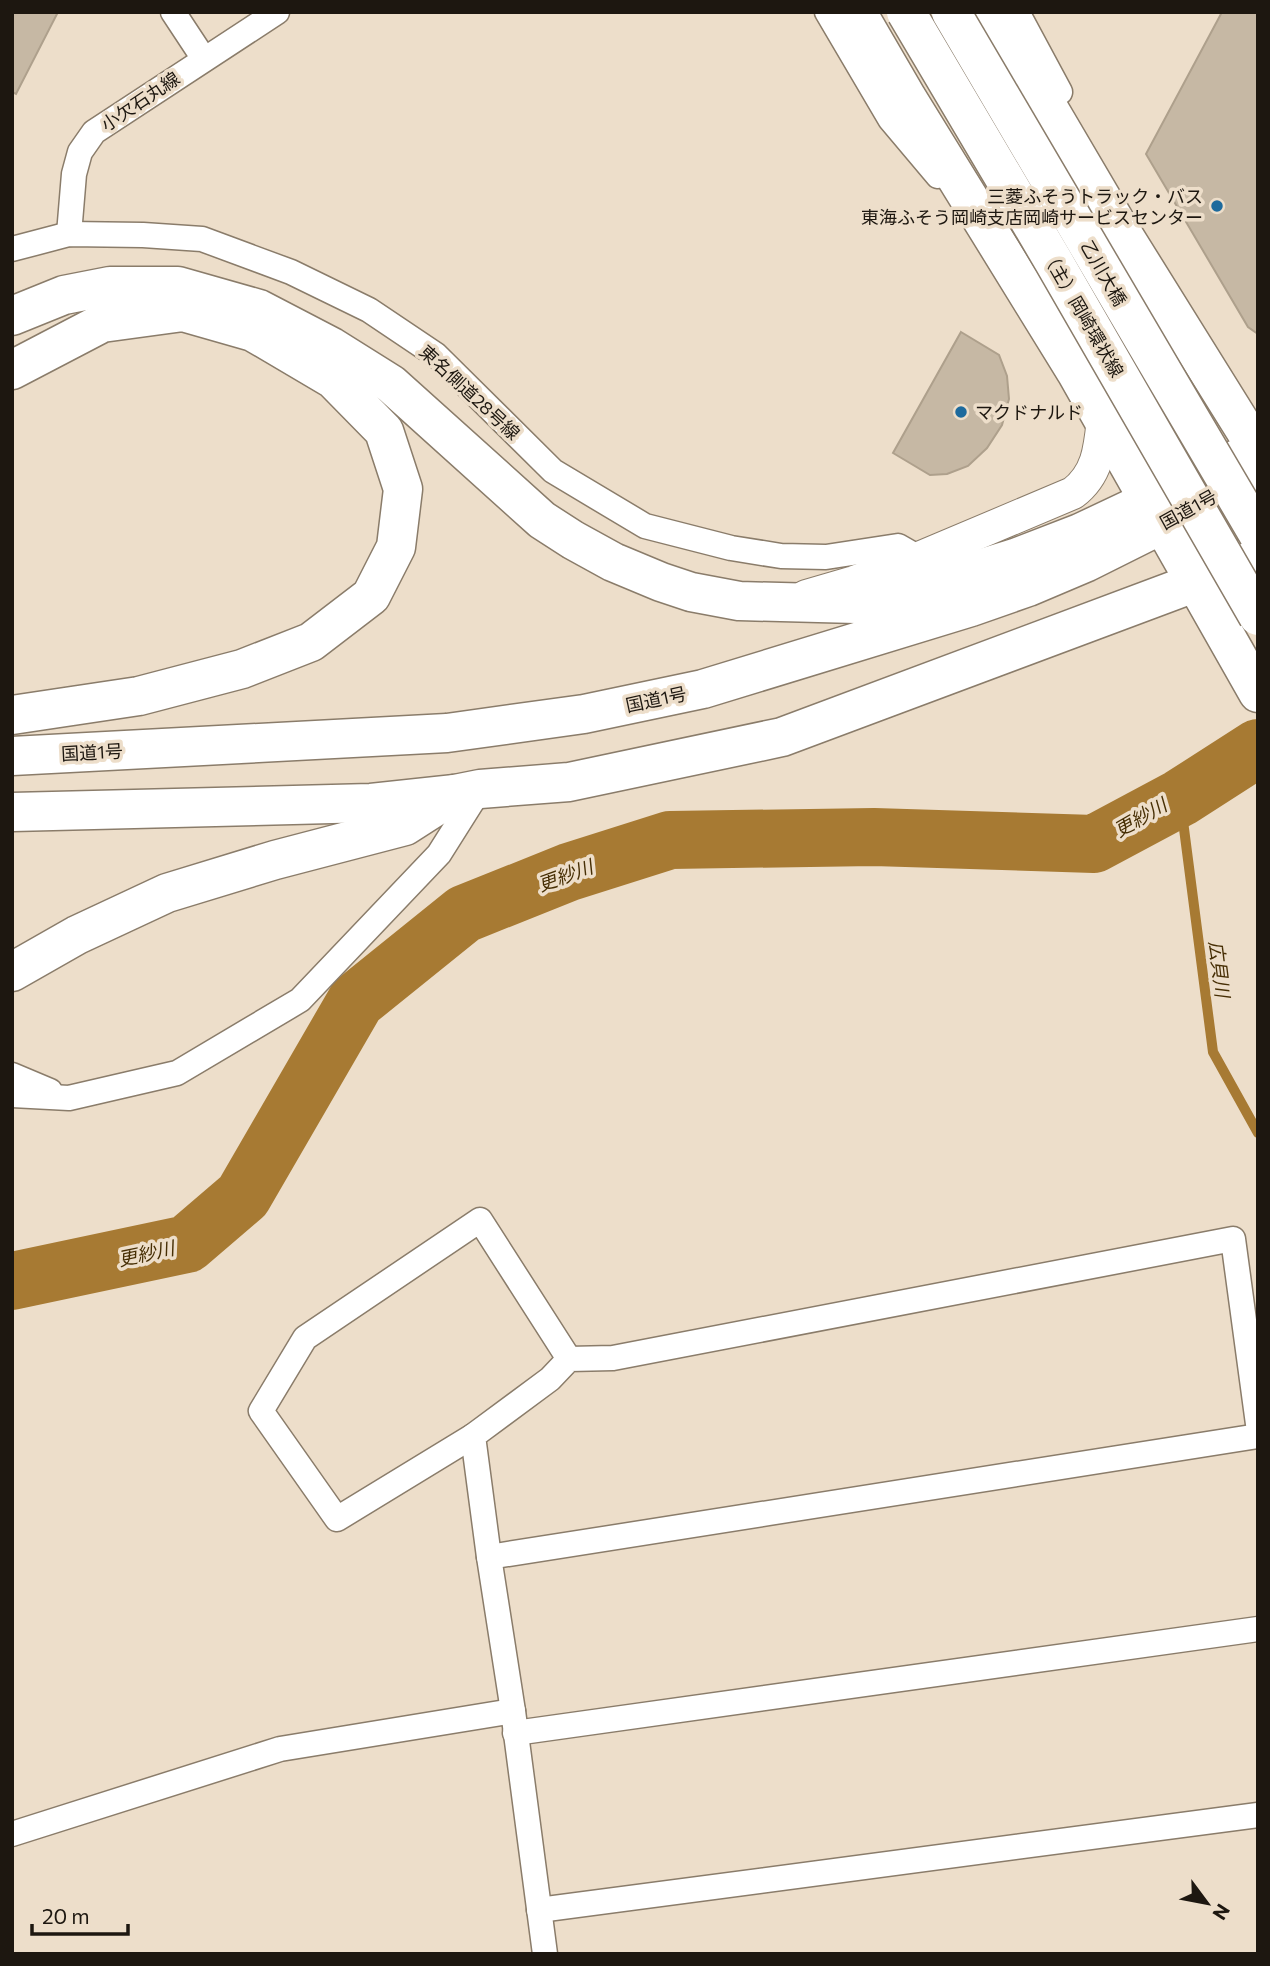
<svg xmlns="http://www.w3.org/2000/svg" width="1270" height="1966" viewBox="0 0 1270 1966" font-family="Commissioner,'Noto Sans JP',sans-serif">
  <rect width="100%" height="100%" fill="#eddeca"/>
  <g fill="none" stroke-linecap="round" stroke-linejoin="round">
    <polyline stroke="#a77a33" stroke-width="10" points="1180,798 1213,1052 1258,1133"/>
    <polyline stroke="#a77a33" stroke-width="58" points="12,1281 187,1244 243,1196 356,1001 464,914 569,872 670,840 874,837 1094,844 1180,798 1258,748"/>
  </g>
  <g fill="#c6b8a4" stroke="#aea08c" stroke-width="2">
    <polygon points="12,12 58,12 16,94 12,92"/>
    <polygon points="1222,12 1258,12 1258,334 1248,327 1146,154"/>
    <polygon points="961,332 999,355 1007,376 1009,399 1002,425 987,448 968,466 947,474 930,475 893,453"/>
  </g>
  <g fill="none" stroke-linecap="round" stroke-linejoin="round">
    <g stroke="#8a7c6a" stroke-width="27">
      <g id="minor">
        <polyline points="173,12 204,59"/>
        <polyline points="827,12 890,119 938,176"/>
        <polyline points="1017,12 1060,92"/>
        <polyline points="69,234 74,174 80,152 94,132 277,12"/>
        <polyline points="12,249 69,234 143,235 202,239 291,272 369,310 436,355 553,471 645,526 731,548 781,556 826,557 898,546 919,558"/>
        <polyline points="12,1075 50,1091"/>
        <polyline points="12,1095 69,1098 177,1073 300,1000 439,854 480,789"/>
        <polyline points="473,1436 337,1519 261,1411 305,1338 480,1220 569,1359"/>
        <polyline points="489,1557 1258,1436"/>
        <polyline points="515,1733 1258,1629"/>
        <polyline points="12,1834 280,1749 513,1711"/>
        <polyline points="539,1910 1258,1815"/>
        <polyline points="545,1954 513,1711 489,1557 473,1436 550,1379 569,1359 613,1358 1233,1239 1258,1424"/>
      </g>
    </g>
    <g stroke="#8a7c6a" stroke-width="34">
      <path id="tertiary" d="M 806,596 L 854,582 L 919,558 L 1073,493 C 1098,474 1100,448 1103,419"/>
    </g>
    <g stroke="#8a7c6a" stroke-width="41">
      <g id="primary">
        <polyline points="857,12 907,98 1076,372 1258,693"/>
        <polyline points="992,12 1116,223 1258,451"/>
      </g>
    </g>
    <g stroke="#8a7c6a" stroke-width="41">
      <g id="trunk">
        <polyline points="12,756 447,733 584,714 703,689 971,607 1028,587 1087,562 1163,524 1258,470"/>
        <polyline points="12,812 371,803 455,794 480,789 569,782 782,737 1194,583 1258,552"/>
      </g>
    </g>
    <g stroke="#8a7c6a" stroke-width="41">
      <g id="motorway">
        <polyline points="12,316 64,295 110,286 178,286 259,309 332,347 391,384 542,520 573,540 613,562 661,582 691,592 739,601 856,604 896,595 1015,558 1080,533 1258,449"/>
        <polyline points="12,370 102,323 183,312 253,332 333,379 384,431 403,489 396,547 371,596 311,642 242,669 139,696 12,715"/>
        <polyline points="12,972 77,935 167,893 275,860 405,826 455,794"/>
      </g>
    </g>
    <use href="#minor" stroke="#fff" stroke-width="24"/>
    <use href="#tertiary" stroke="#fff" stroke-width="32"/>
    <use href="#primary" stroke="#fff" stroke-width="38"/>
    <use href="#trunk" stroke="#fff" stroke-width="38"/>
    <use href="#motorway" stroke="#fff" stroke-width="38"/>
    <g stroke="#8a7c6a" stroke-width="41" stroke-linecap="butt">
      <g id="primary-bridge">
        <polyline points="906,12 1054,262 1258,616"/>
        <polyline points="951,12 1258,534"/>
      </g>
    </g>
    <use href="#primary-bridge" stroke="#fff" stroke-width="38"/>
  </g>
  <g fill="#1d6a9d" stroke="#eddeca" stroke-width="2.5">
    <circle cx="1217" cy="206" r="7"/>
    <circle cx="961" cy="412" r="7"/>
  </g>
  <g text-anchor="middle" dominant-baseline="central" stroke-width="7" stroke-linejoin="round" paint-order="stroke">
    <g font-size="18" fill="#1d1710" stroke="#eddeca">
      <text transform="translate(140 101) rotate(-34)">小欠石丸線</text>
      <text transform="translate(1104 273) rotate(60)">乙川大橋</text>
      <text transform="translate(1083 313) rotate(60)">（主）岡崎環状線</text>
      <text transform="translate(470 392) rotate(43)">東名側道28号線</text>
      <text transform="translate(1188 509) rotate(-29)">国道1号</text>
      <text transform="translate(656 699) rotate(-12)">国道1号</text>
      <text transform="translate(92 752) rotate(-3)">国道1号</text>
    </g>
    <g font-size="18" fill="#1d1710" stroke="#eddeca" text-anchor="end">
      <text x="1203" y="196">三菱ふそうトラック・バス<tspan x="1203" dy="21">東海ふそう岡崎支店岡崎サービスセンター</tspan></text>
      <text x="975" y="412" text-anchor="start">マクドナルド</text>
    </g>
    <g font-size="19" font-style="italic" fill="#472f05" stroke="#eddeca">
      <text transform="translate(1140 817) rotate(-30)">更紗川</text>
      <text transform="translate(565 875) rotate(-20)">更紗川</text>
      <text transform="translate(1220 969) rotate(83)">広貝川</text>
      <text transform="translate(146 1253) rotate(-12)">更紗川</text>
    </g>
  </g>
  <rect width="1270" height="1966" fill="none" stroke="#1d1710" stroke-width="28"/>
  <g transform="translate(1207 1903) rotate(122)" stroke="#eddeca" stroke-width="5" paint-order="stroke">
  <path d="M0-5L12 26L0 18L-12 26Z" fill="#1d1710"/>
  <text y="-10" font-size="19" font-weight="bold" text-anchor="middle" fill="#1d1710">N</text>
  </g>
  <path d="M32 1924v10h96v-10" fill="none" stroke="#1d1710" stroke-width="3.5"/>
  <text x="42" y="1924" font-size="21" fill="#1d1710" stroke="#eddeca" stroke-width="5" paint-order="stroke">20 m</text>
</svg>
